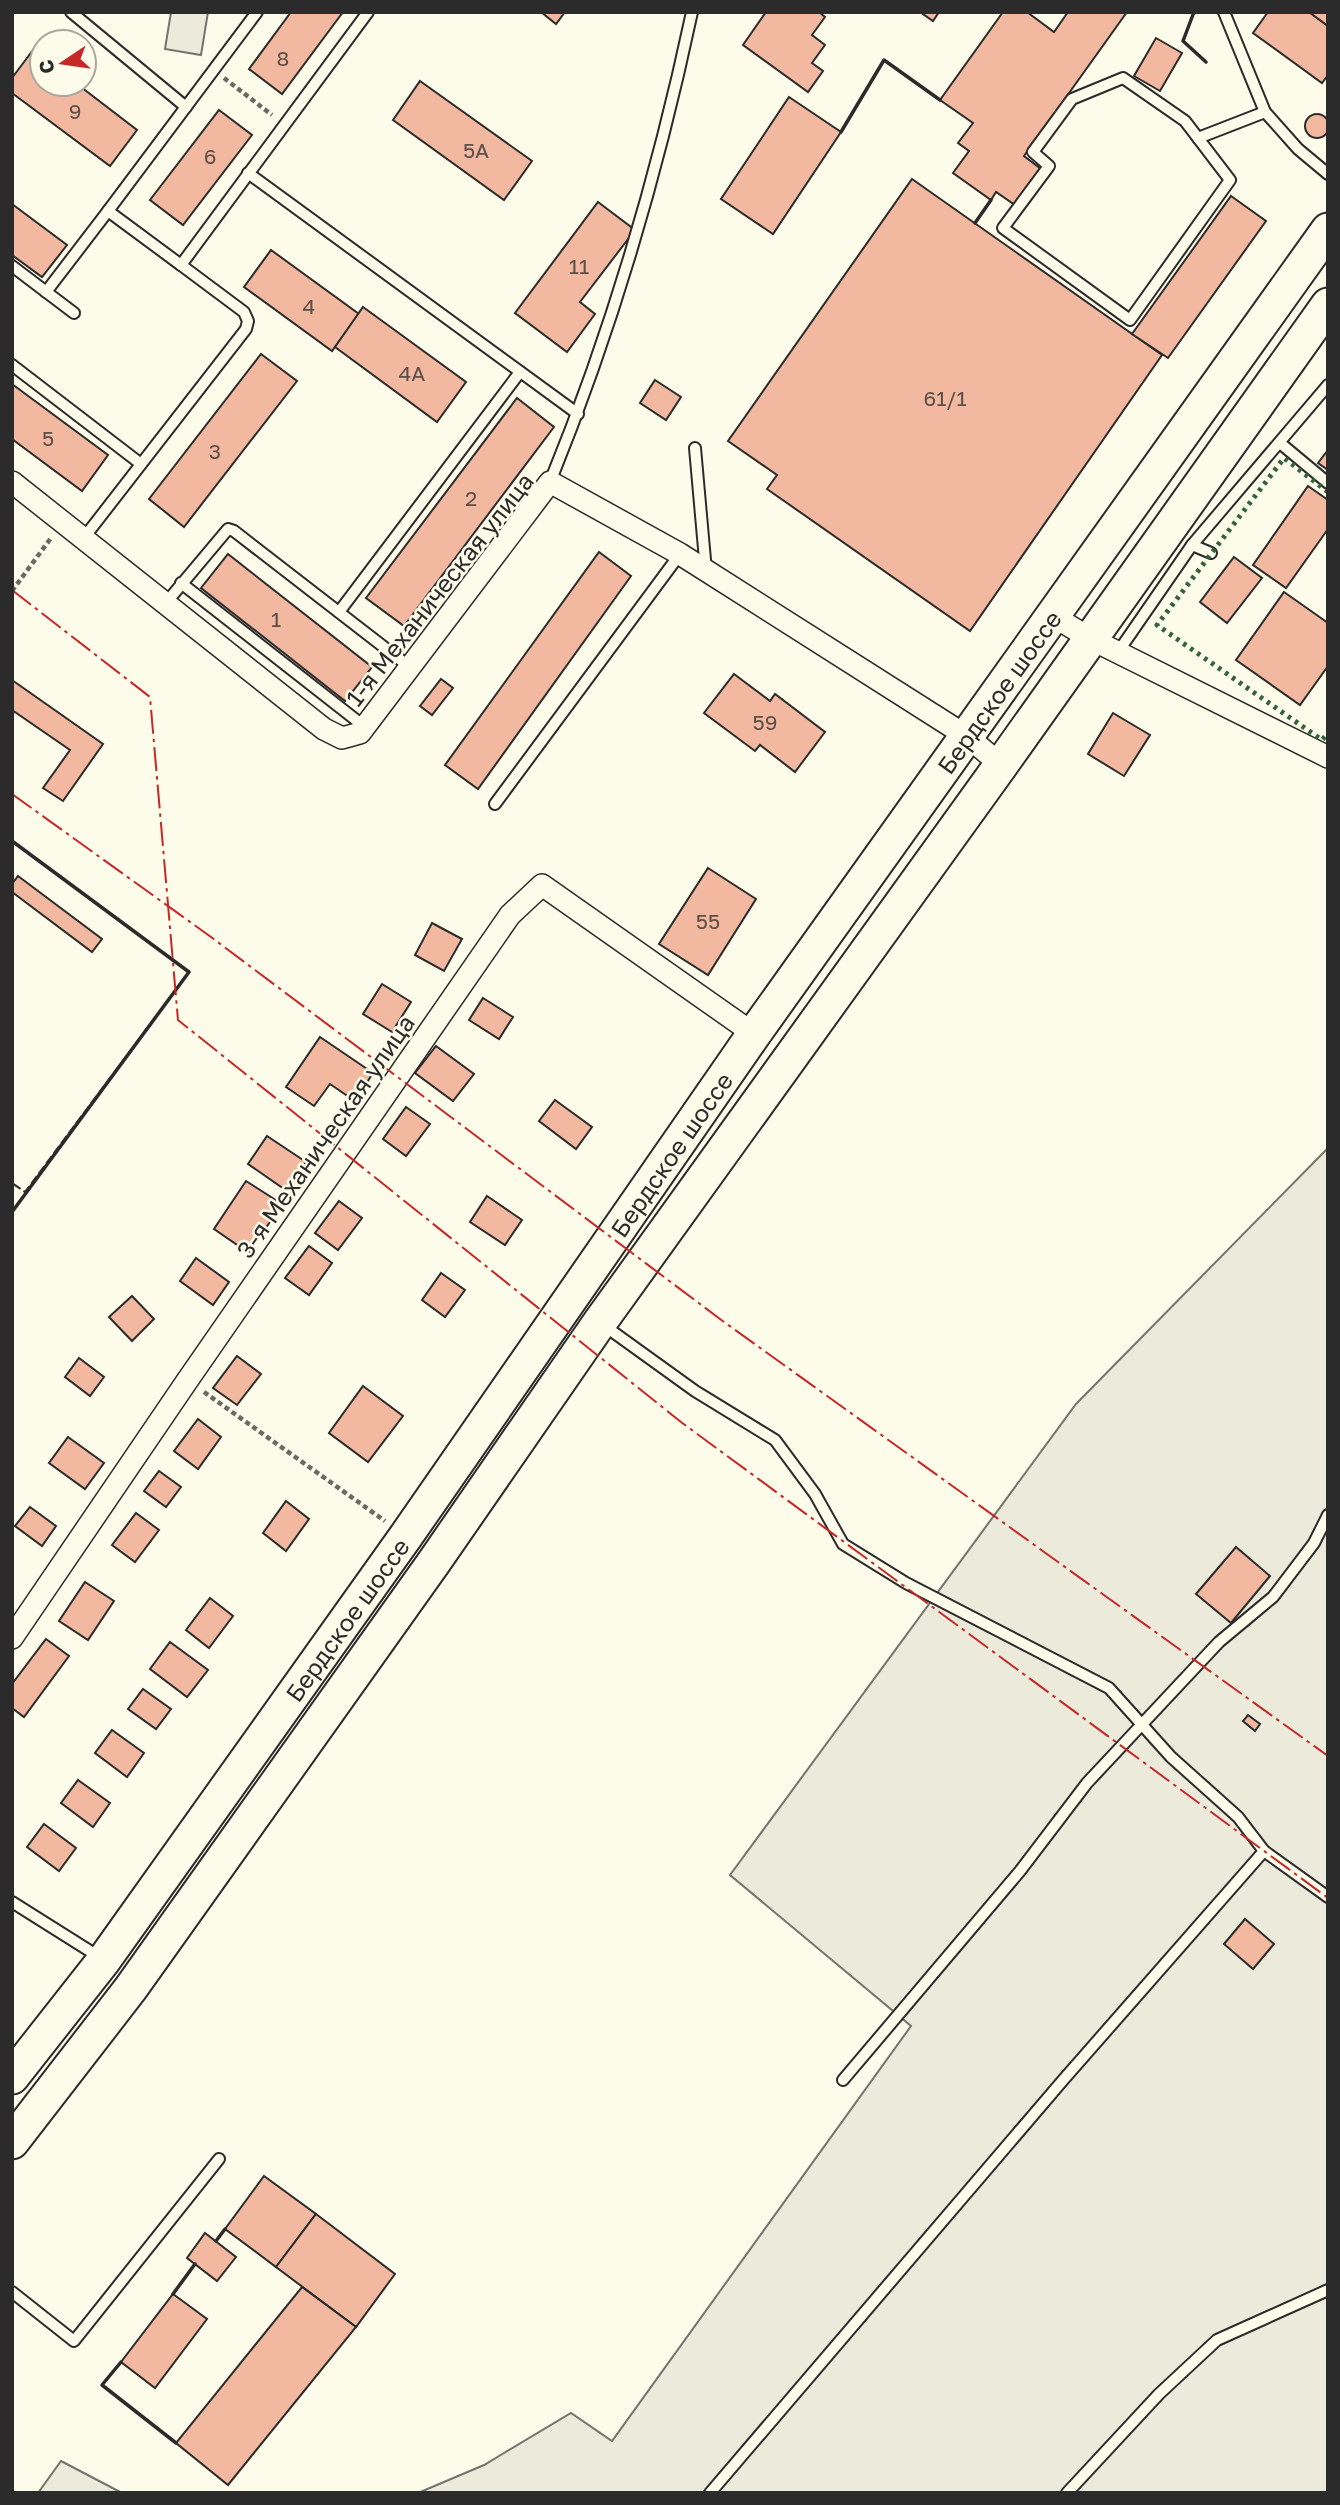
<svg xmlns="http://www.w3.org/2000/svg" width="1340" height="2505" viewBox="0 0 1340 2505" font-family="'Golos Text',sans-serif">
  <rect width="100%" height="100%" fill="#fdfbea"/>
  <g fill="#ecebdb" stroke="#74746e" stroke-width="2">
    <polygon points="171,12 208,12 201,55 165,49"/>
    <polygon points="1328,1148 1328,2493 418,2493 484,2465 571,2413 612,2441 911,2026 730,1875 1076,1404"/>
    <polygon points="61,2461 122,2493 38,2493"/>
  </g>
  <g fill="#f2b8a0" stroke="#2b2b2b" stroke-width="2">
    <polygon points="291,12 343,12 282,94 249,69"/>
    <polygon points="541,12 565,12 556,24"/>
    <polygon points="766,12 819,12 825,17 812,35 825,45 812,63 823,71 808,92 743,45"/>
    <polygon points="920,12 939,12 933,21"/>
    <polygon points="1003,12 1027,12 1054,32 1068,12 1127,12 1024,156 1041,169 1015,205 996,192 991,200 953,173 969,151 958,143 973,123 940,100"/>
    <polygon points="1268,12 1309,12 1328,26 1328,75 1322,83 1253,33"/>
    <polygon points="1309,12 1328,12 1328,26"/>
    <polygon points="1156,38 1182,53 1160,91 1134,76"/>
    <polygon points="33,50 42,58 42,84 77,84 137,130 110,166 12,93 12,78"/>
    <polygon points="420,81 532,161 504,200 393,120"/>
    <polygon points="789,97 841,132 773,234 721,199"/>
    <polygon points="219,110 252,135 183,225 150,200"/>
    <circle cx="1317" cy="126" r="12"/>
    <polygon points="912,179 1162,355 970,631 767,489 777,475 728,441"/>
    <polygon points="1231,196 1266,221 1168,358 1132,334"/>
    <polygon points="598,202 635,230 580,302 595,314 567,352 515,313"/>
    <polygon points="12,204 67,245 42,277 12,255"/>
    <polygon points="271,250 359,314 332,351 244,287"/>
    <polygon points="363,307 466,382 437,422 335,347"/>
    <polygon points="261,354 297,381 184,527 149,499"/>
    <polygon points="655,380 681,397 666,420 640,403"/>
    <polygon points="12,384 108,455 82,491 12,439"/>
    <polygon points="517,398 554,427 404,626 366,598"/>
    <polygon points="1328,450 1328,470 1318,463"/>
    <polygon points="1308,486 1328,500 1328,529 1286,588 1253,565"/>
    <polygon points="599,552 631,576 478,789 445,765"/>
    <polygon points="228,554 372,667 345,701 201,588"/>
    <polygon points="1234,557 1262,578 1227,623 1200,602"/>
    <polygon points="1284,592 1328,623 1328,666 1300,705 1236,660"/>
    <polygon points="734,674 770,701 775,694 825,732 795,772 760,745 755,751 704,713"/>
    <polygon points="441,679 453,688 432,715 420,706"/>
    <polygon points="12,680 103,744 63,801 43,788 70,750 12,710"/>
    <polygon points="1113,713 1150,735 1124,776 1088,754"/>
    <polygon points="708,868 756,899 708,975 659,944"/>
    <polygon points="18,876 102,939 92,952 12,892 12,884"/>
    <polygon points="432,923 462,939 444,971 415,955"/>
    <polygon points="382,984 411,1002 392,1032 363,1014"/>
    <polygon points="483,998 513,1017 499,1039 469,1020"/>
    <polygon points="320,1037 373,1073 355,1101 330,1084 314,1106 286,1087"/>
    <polygon points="436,1046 474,1074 453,1101 415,1073"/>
    <polygon points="555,1100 592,1127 576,1149 539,1121"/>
    <polygon points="406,1107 430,1124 406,1156 383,1139"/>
    <polygon points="267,1136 306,1162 287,1191 248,1164"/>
    <polygon points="246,1181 282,1204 249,1253 214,1229"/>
    <polygon points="487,1196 522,1220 505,1245 470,1222"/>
    <polygon points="339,1201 362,1218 338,1250 315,1233"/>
    <polygon points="309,1246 332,1263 309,1295 285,1278"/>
    <polygon points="196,1258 229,1282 213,1305 180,1281"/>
    <polygon points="441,1273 465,1290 445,1317 422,1300"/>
    <polygon points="132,1296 154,1319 132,1341 109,1317"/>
    <polygon points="237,1356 261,1374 237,1405 213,1388"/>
    <polygon points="79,1358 104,1377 90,1396 65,1377"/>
    <polygon points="363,1386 403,1416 368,1462 329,1433"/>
    <polygon points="198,1419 221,1437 198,1469 174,1451"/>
    <polygon points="68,1437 104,1463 85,1489 49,1463"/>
    <polygon points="159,1471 181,1487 166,1507 144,1491"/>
    <polygon points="286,1501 309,1519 286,1551 263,1533"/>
    <polygon points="30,1507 56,1526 42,1546 15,1526"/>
    <polygon points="136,1513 159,1530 135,1562 112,1545"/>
    <polygon points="1236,1547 1270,1576 1231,1623 1196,1594"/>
    <polygon points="85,1582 114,1601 88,1640 59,1621"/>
    <polygon points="210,1598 233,1616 209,1648 186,1630"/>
    <polygon points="46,1639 69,1656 24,1717 12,1708 12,1684"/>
    <polygon points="170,1642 208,1670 187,1697 150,1669"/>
    <polygon points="143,1689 171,1709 156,1729 128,1709"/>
    <polygon points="1248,1715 1260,1724 1255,1731 1243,1721"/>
    <polygon points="112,1730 144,1753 127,1777 95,1753"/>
    <polygon points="78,1780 110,1803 93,1827 61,1803"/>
    <polygon points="44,1824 76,1848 59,1871 27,1847"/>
    <polygon points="1245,1919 1274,1944 1253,1969 1224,1944"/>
    <polygon points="264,2176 316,2214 276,2267 225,2229"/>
    <polygon points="316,2214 395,2274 356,2327 276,2267"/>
    <polygon points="205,2233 236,2257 217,2281 187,2258"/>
    <polygon points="302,2287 356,2327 228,2485 176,2443"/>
    <polygon points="173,2294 207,2319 155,2388 121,2362"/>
  </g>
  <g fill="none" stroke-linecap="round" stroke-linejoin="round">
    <g stroke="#2b2b2b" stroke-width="14">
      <g id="service">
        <polyline points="71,12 186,107"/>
        <polyline points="1224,12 1265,112 1298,149 1328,174"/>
        <polygon points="1123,78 1185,121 1230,180 1130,320 1003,228 1049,166 1033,152 1072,99"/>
        <polyline points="1198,138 1265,112"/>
        <polyline points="248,173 578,414"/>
        <polyline points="181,265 108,211 257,12"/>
        <polyline points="12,266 74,313"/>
        <polyline points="46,292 108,211"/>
        <polyline points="12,365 141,464"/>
        <polyline points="1280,443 1328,483"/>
        <polyline points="695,448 706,571"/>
        <path d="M 550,482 C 612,330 658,172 692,12"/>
        <polyline points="83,539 246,329 248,321 244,312 181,265 368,12"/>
        <polyline points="1192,545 1211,553"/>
        <polyline points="181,583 365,727"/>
        <polyline points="165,604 228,529 234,531 411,668"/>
        <polyline points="339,612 520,372"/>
        <polyline points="1118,652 1192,545 1328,385"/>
        <polyline points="495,804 680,554"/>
        <polyline points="602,1324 695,1391 775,1440 815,1494 843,1544 906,1583 1109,1688 1171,1757 1238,1817 1264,1851 1328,1897"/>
        <polyline points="12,1902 101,1958"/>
        <polyline points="843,2080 1020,1871 1087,1783 1219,1642 1273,1597 1314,1543 1328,1515"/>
        <polyline points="12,2292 74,2341 219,2159"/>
        <polyline points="710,2493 1064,2079 1264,1851"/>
        <polyline points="1067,2493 1159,2394 1217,2340 1328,2290"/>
      </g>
    </g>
    <g stroke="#2b2b2b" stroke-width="24">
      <g id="minor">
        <polyline points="12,482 324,729 342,738 360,733 550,482 680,554 968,737 1001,765"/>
        <polyline points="1053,616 1091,639 1328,757"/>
        <polyline points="12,1638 187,1381 510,915 542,885 754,1034"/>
      </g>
    </g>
    <g stroke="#2b2b2b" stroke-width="37">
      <g id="trunk">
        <path id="s1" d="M 12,2077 L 104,1960 L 406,1536 L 754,1034 L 1328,230"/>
        <polyline points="12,2142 131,1988 434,1562 600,1322 1001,765 1328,305"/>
      </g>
    </g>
    <g stroke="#6a6964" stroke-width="4.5" stroke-dasharray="5 3.5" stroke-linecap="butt">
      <polyline points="224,78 272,115"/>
      <polyline points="12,591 51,538"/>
      <polyline points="204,1392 385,1521"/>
    </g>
    <use href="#service" stroke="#fdfbea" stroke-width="10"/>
    <use href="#minor" stroke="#fdfbea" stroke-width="21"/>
    <use href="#trunk" stroke="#fdfbea" stroke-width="33"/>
    <polyline stroke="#34623c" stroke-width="5" stroke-dasharray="3.5 5" stroke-linecap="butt" points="1328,492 1284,458 1157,625 1322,740 1328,733"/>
    <polyline stroke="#2b2b2b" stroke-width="2" stroke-dasharray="9 3.5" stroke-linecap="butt" points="12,841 189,972 25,1192 12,1183"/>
    <g stroke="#2b2b2b" stroke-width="3.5">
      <polyline points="1194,12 1183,41 1206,62"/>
      <polyline points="841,132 884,60 940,100"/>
      <polyline points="975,223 991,200"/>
      <polyline points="12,841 189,972 12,1212"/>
      <polyline points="216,2241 225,2229"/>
      <polyline points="173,2294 195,2264"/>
      <polyline points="121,2362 102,2385 176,2443"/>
    </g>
    <g stroke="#c62828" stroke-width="2" stroke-dasharray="24 5 3.5 5" stroke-linecap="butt">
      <polyline points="12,590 150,697 178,1020 681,1422 1328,1898"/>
      <polyline points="12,794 211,937 720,1319 1328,1756"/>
    </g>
  </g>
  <g text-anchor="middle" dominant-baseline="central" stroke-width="5" stroke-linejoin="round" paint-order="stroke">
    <g font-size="21" fill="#5d4e48">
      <text x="283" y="58">8</text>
      <text x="75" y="111">9</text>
      <text x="476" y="150">5А</text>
      <text x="210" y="156">6</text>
      <text x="579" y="266">11</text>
      <text x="309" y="306">4</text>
      <text x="412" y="373">4А</text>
      <text x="945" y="398">61/1</text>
      <text x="48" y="438">5</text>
      <text x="215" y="451">3</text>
      <text x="471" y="498">2</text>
      <text x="276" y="619">1</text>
      <text x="765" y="722">59</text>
      <text x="708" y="921">55</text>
    </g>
    <g font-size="24" fill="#2b2b2b" stroke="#fdfbea">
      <text transform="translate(439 589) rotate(-52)">1-я Механическая улица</text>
      <text stroke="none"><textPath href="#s1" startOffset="1701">Бердское шоссе</textPath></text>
      <text transform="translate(325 1136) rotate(-55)">3-я Механическая улица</text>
      <text stroke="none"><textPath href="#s1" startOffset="1134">Бердское шоссе</textPath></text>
      <text stroke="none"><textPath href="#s1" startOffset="567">Бердское шоссе</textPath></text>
    </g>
  </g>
  <rect width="1340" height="2505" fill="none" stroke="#2b2b2b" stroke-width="28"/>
  <g transform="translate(63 63) rotate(257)"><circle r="33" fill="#fdfbea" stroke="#a9a89e" stroke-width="2"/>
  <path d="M0-5L12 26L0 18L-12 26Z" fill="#c62828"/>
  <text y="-10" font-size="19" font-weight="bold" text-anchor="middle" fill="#2b2b2b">С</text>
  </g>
</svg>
